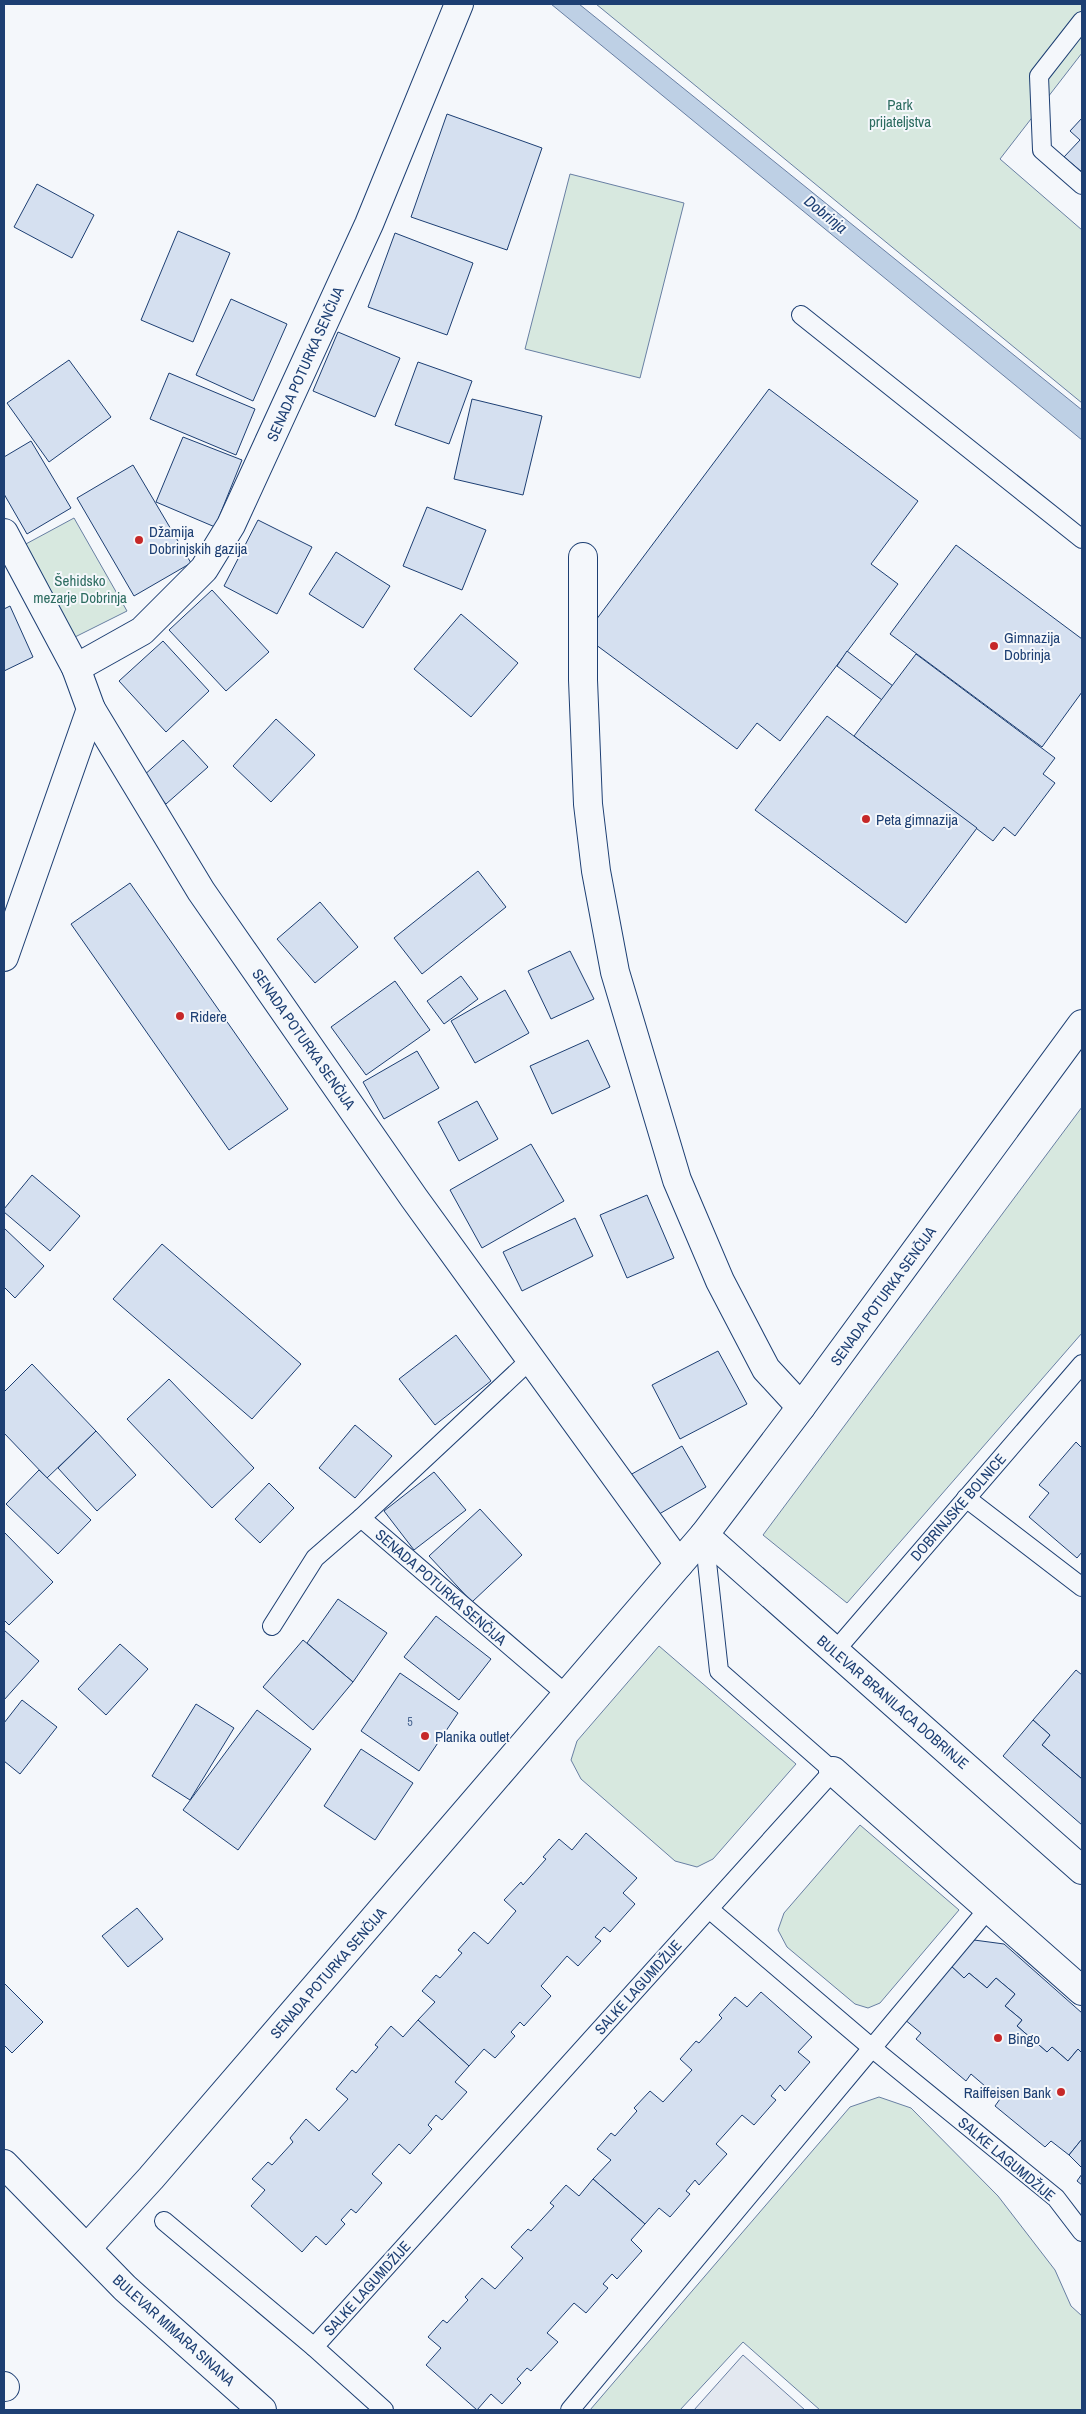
<svg xmlns="http://www.w3.org/2000/svg" width="1086" height="2414" viewBox="0 0 1086 2414" font-family="'Archivo Narrow',sans-serif">
  <rect width="100%" height="100%" fill="#f4f7fb"/>
  <g fill="#d7e8df" stroke="#687fa3">
    <polygon points="596,4 1082,4 1082,53 1000,159 1082,230 1082,403"/>
    <polygon points="570,174 684,203 640,378 525,349"/>
    <polygon points="74,518 127,611 73,638 24,545"/>
    <polygon points="1082,1107 1082,1333 847,1603 763,1535"/>
    <polygon points="659,1646 796,1764 713,1859 697,1867 675,1861 581,1779 571,1760 577,1741"/>
    <polygon points="860,1825 959,1910 880,2003 868,2008 855,2004 787,1947 778,1930 784,1913"/>
    <polygon points="879,2097 911,2108 998,2196 1055,2270 1071,2306 1082,2316 1082,2410 820,2410 743,2342 680,2410 590,2410 850,2107"/>
  </g>
  <polygon fill="#e3e8f0" stroke="#687fa3" points="743,2355 805,2410 694,2410"/>
  <polygon fill="#bed0e5" stroke="#687fa3" points="551,4 579,4 1082,410 1082,440"/>
  <g fill="#d5e0f0" stroke="#1d3f73">
    <polygon points="447,114 542,148 507,250 411,217"/>
    <polygon points="1082,118 1082,172 1064,157 1080,140 1070,131"/>
    <polygon points="37,184 94,215 72,258 14,227"/>
    <polygon points="178,231 230,253 193,342 141,320"/>
    <polygon points="395,233 473,263 447,335 368,307"/>
    <polygon points="231,299 287,324 253,401 196,375"/>
    <polygon points="338,332 400,358 375,417 313,391"/>
    <polygon points="69,360 111,417 49,462 7,403"/>
    <polygon points="418,362 472,381 449,444 395,425"/>
    <polygon points="169,373 255,409 236,455 150,419"/>
    <polygon points="769,389 918,501 871,564 898,584 780,741 757,723 737,749 584,636"/>
    <polygon points="472,399 542,416 523,495 454,479"/>
    <polygon points="183,437 242,460 215,527 156,502"/>
    <polygon points="31,441 71,508 27,534 4,494 4,457"/>
    <polygon points="133,465 191,563 134,596 77,498"/>
    <polygon points="427,507 486,530 462,590 403,566"/>
    <polygon points="258,520 312,547 277,614 224,586"/>
    <polygon points="956,545 1082,639 1082,692 1042,747 890,634"/>
    <polygon points="336,552 390,586 363,628 309,594"/>
    <polygon points="212,590 269,652 226,691 169,630"/>
    <polygon points="10,606 33,657 4,671 4,609"/>
    <polygon points="461,614 518,663 471,717 414,669"/>
    <polygon points="163,641 209,691 166,732 119,681"/>
    <polygon points="847,651 893,686 882,700 837,666"/>
    <polygon points="916,654 1055,758 1043,774 1055,783 1015,836 1004,827 993,841 854,736"/>
    <polygon points="827,716 977,828 906,923 755,810"/>
    <polygon points="276,719 315,755 271,802 233,766"/>
    <polygon points="183,740 208,767 166,804 142,777"/>
    <polygon points="478,871 506,907 422,974 394,938"/>
    <polygon points="130,883 288,1109 229,1150 71,924"/>
    <polygon points="320,902 358,947 315,983 277,939"/>
    <polygon points="570,951 594,999 551,1019 528,971"/>
    <polygon points="461,976 478,999 444,1024 427,1001"/>
    <polygon points="395,981 430,1030 366,1075 331,1027"/>
    <polygon points="505,990 529,1033 475,1063 451,1021"/>
    <polygon points="588,1040 610,1087 552,1114 530,1066"/>
    <polygon points="417,1051 439,1088 384,1119 363,1082"/>
    <polygon points="477,1101 498,1139 459,1161 438,1122"/>
    <polygon points="531,1144 564,1201 482,1248 450,1190"/>
    <polygon points="32,1175 80,1216 50,1251 4,1212 4,1209"/>
    <polygon points="647,1195 674,1258 627,1278 600,1215"/>
    <polygon points="575,1218 593,1256 522,1291 503,1252"/>
    <polygon points="4,1228 44,1266 15,1298 4,1287"/>
    <polygon points="162,1244 301,1364 252,1419 113,1299"/>
    <polygon points="456,1335 491,1381 435,1425 399,1379"/>
    <polygon points="718,1351 747,1404 680,1439 652,1385"/>
    <polygon points="32,1364 96,1431 47,1478 4,1433 4,1392"/>
    <polygon points="169,1379 254,1468 212,1508 127,1419"/>
    <polygon points="355,1425 392,1456 355,1498 319,1468"/>
    <polygon points="96,1431 136,1475 97,1511 58,1468"/>
    <polygon points="1076,1442 1082,1448 1082,1552 1077,1558 1029,1517 1049,1493 1039,1485"/>
    <polygon points="682,1446 706,1487 654,1517 630,1475"/>
    <polygon points="39,1470 91,1520 58,1554 6,1504"/>
    <polygon points="434,1472 466,1510 414,1550 384,1511"/>
    <polygon points="269,1483 294,1508 260,1543 235,1519"/>
    <polygon points="480,1509 522,1555 472,1602 429,1556"/>
    <polygon points="4,1532 53,1582 9,1625 4,1620"/>
    <polygon points="338,1599 387,1633 353,1682 307,1643"/>
    <polygon points="436,1616 491,1659 459,1700 404,1657"/>
    <polygon points="4,1630 39,1661 4,1700"/>
    <polygon points="303,1640 353,1682 313,1730 263,1687"/>
    <polygon points="120,1644 148,1669 106,1715 78,1689"/>
    <polygon points="1076,1670 1082,1675 1082,1779 1042,1745 1050,1735 1033,1720"/>
    <polygon points="400,1673 458,1713 419,1771 361,1731"/>
    <polygon points="22,1700 57,1727 20,1774 4,1761 4,1723"/>
    <polygon points="196,1704 234,1728 190,1800 152,1776"/>
    <polygon points="257,1710 311,1749 238,1850 183,1810"/>
    <polygon points="1033,1720 1050,1735 1042,1745 1082,1779 1082,1825 1003,1756"/>
    <polygon points="361,1749 413,1783 375,1840 324,1806"/>
    <polygon points="586,1833 637,1878 623,1893 635,1904 610,1932 604,1927 595,1937 601,1941 578,1966 567,1956 541,1986 551,1996 524,2026 520,2022 511,2032 515,2036 495,2058 484,2049 469,2066 418,2020 435,2002 422,1991 436,1975 440,1978 462,1953 458,1950 474,1932 488,1944 516,1911 504,1900 521,1882 523,1885 546,1859 543,1857 559,1839 572,1850"/>
    <polygon points="137,1908 163,1939 128,1967 102,1936"/>
    <polygon points="974,1940 1004,1944 1082,2013 1082,2053 1078,2049 1068,2061 1052,2047 1047,2052 1017,2026 1022,2020 1005,2006 1015,1994 996,1978 987,1988 969,1973 964,1978 951,1966"/>
    <polygon points="951,1966 964,1978 969,1973 987,1988 996,1978 1015,1994 1005,2006 1022,2020 1017,2026 1047,2052 1052,2047 1068,2061 1078,2049 1082,2053 1082,2139 1069,2155 1051,2141 1045,2147 995,2106 1000,2099 971,2074 966,2081 916,2039 921,2033 904,2019"/>
    <polygon points="4,1983 43,2022 12,2053 4,2045"/>
    <polygon points="761,1992 812,2037 798,2052 810,2062 785,2091 780,2085 771,2096 776,2100 754,2125 742,2115 716,2144 727,2154 699,2185 695,2180 686,2191 690,2194 670,2217 659,2208 645,2224 593,2179 611,2160 597,2149 611,2133 615,2136 637,2111 634,2108 650,2091 663,2102 692,2070 680,2059 696,2041 699,2043 722,2018 719,2015 735,1997 747,2007"/>
    <polygon points="418,2020 469,2066 455,2082 467,2092 442,2120 436,2115 428,2125 432,2129 410,2154 399,2144 372,2174 382,2183 356,2213 351,2209 341,2220 345,2224 326,2245 316,2236 302,2252 251,2206 265,2190 252,2179 268,2162 272,2165 293,2142 290,2138 306,2119 319,2131 348,2099 336,2089 352,2070 356,2073 378,2047 375,2045 391,2026 403,2037"/>
    <polygon points="1082,2139 1082,2168 1069,2155"/>
    <polygon points="1082,2174 1082,2185 1077,2181"/>
    <polygon points="593,2179 645,2224 631,2240 642,2251 617,2279 612,2274 603,2284 608,2288 586,2313 574,2303 547,2333 558,2342 531,2371 527,2368 517,2379 521,2383 502,2404 491,2394 477,2410 426,2365 441,2348 428,2337 443,2320 447,2323 468,2300 465,2297 482,2278 495,2289 523,2258 511,2247 528,2229 531,2231 554,2206 550,2203 566,2185 579,2196"/>
  </g>
  <g fill="none" stroke-linecap="round" stroke-linejoin="round">
    <g stroke="#1d3f73" stroke-width="20">
      <g id="lane">
        <polyline points="1082,21 1039,76 1042,150 1082,185"/>
        <polyline points="801,315 1082,539"/>
        <polyline points="530,1360 361,1518 567,1695"/>
        <polyline points="966,1498 1082,1587"/>
        <polyline points="272,1626 315,1558 361,1518"/>
        <polyline points="835,1651 1082,1364"/>
        <polyline points="709,1909 872,2048 988,1909"/>
        <polyline points="164,2221 314,2347"/>
        <polyline points="384,2410 314,2347 833,1771 719,1671 704,1535"/>
        <polyline points="570,2410 872,2048 1056,2198 1082,2232"/>
      </g>
    </g>
    <g stroke="#1d3f73" stroke-width="30">
      <g id="street">
        <polyline points="4,533 76,668 91,709 4,957"/>
        <polyline points="583,557 583,680 588,804 596,871 615,972 677,1180 720,1281 766,1369 801,1407"/>
        <polyline points="76,668 142,631 204,569 231,525 369,224 459,4"/>
        <polyline points="91,709 201,891 414,1198 679,1564"/>
        <polyline points="704,1535 1082,1870"/>
        <polyline points="833,1771 1082,1991"/>
        <polyline points="4,2386 5,2387"/>
      </g>
    </g>
    <g stroke="#1d3f73" stroke-width="30">
      <g id="secondary">
        <polyline points="4,2164 125,2288 262,2410"/>
        <polyline points="87,2248 151,2178 704,1535 801,1407 1082,1024"/>
      </g>
    </g>
    <use href="#lane" stroke="#f4f7fb" stroke-width="18"/>
    <use href="#street" stroke="#f4f7fb" stroke-width="28"/>
    <use href="#secondary" stroke="#f4f7fb" stroke-width="28"/>
  </g>
  <g fill="#c62828" stroke="#f4f7fb" stroke-width="2">
    <circle cx="139" cy="540" r="5"/>
    <circle cx="994" cy="646" r="5"/>
    <circle cx="866" cy="819" r="5"/>
    <circle cx="180" cy="1016" r="5"/>
    <circle cx="425" cy="1736" r="5"/>
    <circle cx="998" cy="2038" r="5"/>
    <circle cx="1061" cy="2092" r="5"/>
  </g>
  <g text-anchor="middle" dominant-baseline="central" stroke-width="4" stroke-linejoin="round" paint-order="stroke">
    <g font-size="12" fill="#4b6792">
      <text x="410" y="1722">5</text>
    </g>
    <g font-size="15" fill="#2c6c60" stroke="#f4f7fb">
      <text x="900" y="104">Park<tspan x="900" dy="17">prijateljstva</tspan></text>
      <text x="80" y="580">Šehidsko<tspan x="80" dy="17">mezarje Dobrinja</tspan></text>
    </g>
    <g font-size="15" fill="#1d3f73" stroke="#f4f7fb">
      <text transform="translate(305 364) rotate(-66)">SENADA POTURKA SENČIJA</text>
      <text transform="translate(304 1039) rotate(55)">SENADA POTURKA SENČIJA</text>
      <text transform="translate(883 1296) rotate(-54)">SENADA POTURKA SENČIJA</text>
      <text transform="translate(958 1507) rotate(-49)">DOBRINJSKE BOLNICE</text>
      <text transform="translate(441 1587) rotate(41)">SENADA POTURKA SENČIJA</text>
      <text transform="translate(893 1702) rotate(41)">BULEVAR BRANILACA DOBRINJE</text>
      <text transform="translate(328 1973) rotate(-49)">SENADA POTURKA SENČIJA</text>
      <text transform="translate(638 1987) rotate(-48)">SALKE LAGUMDŽIJE</text>
      <text transform="translate(1007 2159) rotate(40)">SALKE LAGUMDŽIJE</text>
      <text transform="translate(367 2288) rotate(-48)">SALKE LAGUMDŽIJE</text>
      <text transform="translate(174 2330) rotate(42)">BULEVAR MIMARA SINANA</text>
    </g>
    <g font-size="15" fill="#1d3f73" stroke="#f4f7fb" text-anchor="start">
      <text x="149" y="531">Džamija<tspan x="149" dy="17">Dobrinjskih gazija</tspan></text>
      <text x="1004" y="637">Gimnazija<tspan x="1004" dy="17">Dobrinja</tspan></text>
      <text x="876" y="819">Peta gimnazija</text>
      <text x="190" y="1016">Ridere</text>
      <text x="435" y="1736">Planika outlet</text>
      <text x="1008" y="2038">Bingo</text>
      <text x="1051" y="2092" text-anchor="end">Raiffeisen Bank</text>
    </g>
    <g font-size="16" font-style="italic" fill="#1d3f73" stroke="#f4f7fb">
      <text transform="translate(826 214) rotate(39)">Dobrinja</text>
    </g>
  </g>
  <rect width="1086" height="2414" fill="none" stroke="#1d3f73" stroke-width="10"/>
</svg>
